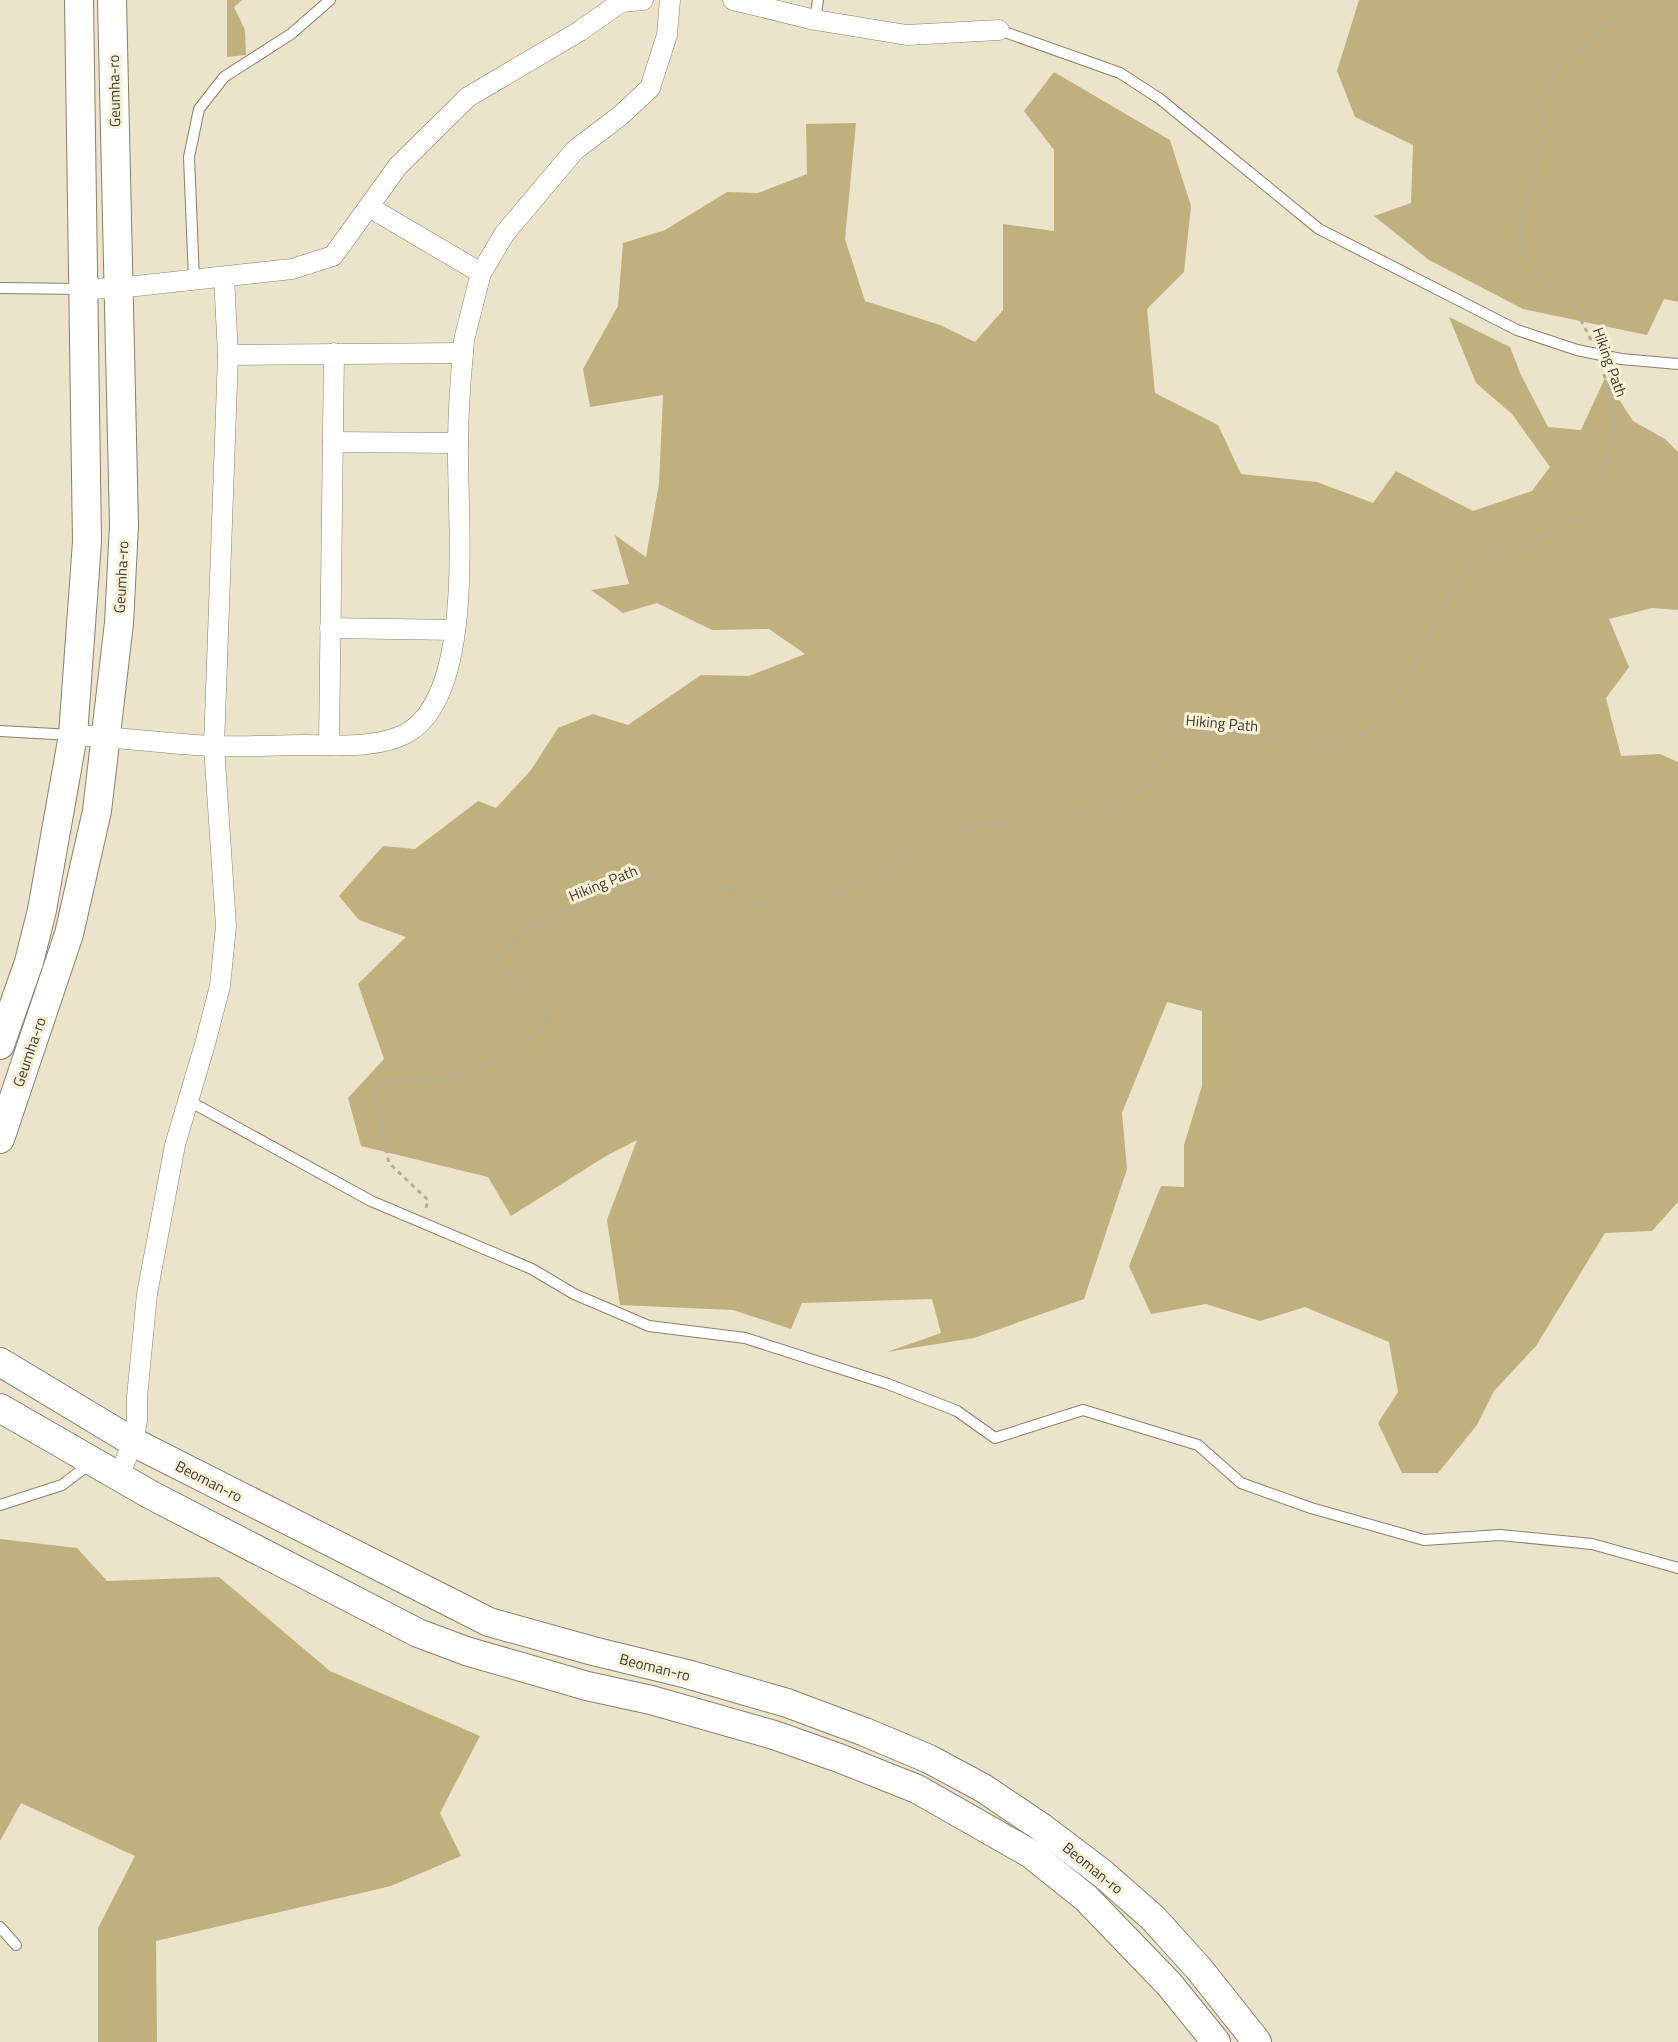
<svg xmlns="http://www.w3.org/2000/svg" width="1678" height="2042" viewBox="0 0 1678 2042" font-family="'Titillium Web',sans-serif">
  <rect width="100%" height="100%" fill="#ece4ca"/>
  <g fill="#c0b07d">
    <polygon points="227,0 242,0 234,7 245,30 246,55 227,57"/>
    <polygon points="1359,0 1678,0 1678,302 1664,299 1647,335 1523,309 1429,260 1374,216 1411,203 1413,145 1355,117 1337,71"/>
    <polygon points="1054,72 1170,140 1191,206 1184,272 1147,309 1155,393 1218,425 1241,474 1317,482 1373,503 1396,471 1473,511 1532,491 1550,467 1512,414 1476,383 1449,317 1510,347 1521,375 1548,427 1581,430 1605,378 1633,421 1665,439 1678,452 1678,610 1652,608 1609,619 1629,667 1606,698 1621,756 1660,754 1678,762 1678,1202 1652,1231 1605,1233 1536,1346 1494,1391 1477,1425 1438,1473 1402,1473 1378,1423 1398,1392 1389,1342 1305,1307 1260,1321 1206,1304 1151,1314 1129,1266 1161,1186 1184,1187 1184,1145 1202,1086 1202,1011 1167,1002 1122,1113 1127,1169 1084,1299 974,1338 887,1352 941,1333 932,1299 802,1303 791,1329 733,1310 620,1305 607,1220 637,1140 606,1156 511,1216 488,1177 361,1146 348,1098 384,1059 358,984 406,937 359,920 339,896 383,846 415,849 478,801 496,808 531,770 558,728 593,714 628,725 701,675 749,676 805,654 769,629 712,630 657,603 623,613 591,590 629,584 615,535 646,557 659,484 663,395 590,407 583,369 618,306 623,243 665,230 727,192 758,193 807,174 806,124 856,123 845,239 865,301 940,325 975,342 1003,310 1003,224 1054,231 1054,150 1024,111"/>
    <polygon points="0,1539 77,1548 107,1581 219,1577 330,1671 480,1736 440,1813 461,1856 391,1886 156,1941 157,2042 98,2042 98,1928 135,1856 21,1803 0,1841"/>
  </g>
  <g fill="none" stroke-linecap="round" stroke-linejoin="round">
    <g stroke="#88816a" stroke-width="12">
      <g id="lane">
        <polyline points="815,20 818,0"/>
        <polyline points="999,30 1120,73 1160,99 1319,229 1517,330 1577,350 1621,359 1678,364"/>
        <polyline points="194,280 189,157 199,109 224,77 291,34 330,0"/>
        <polyline points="0,288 83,289"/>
        <polyline points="0,731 72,735"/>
        <polyline points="189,1101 371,1201 532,1269 574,1294 649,1326 745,1338 888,1384 957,1411 995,1438 1083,1410 1198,1445 1241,1483 1311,1508 1424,1540 1500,1535 1592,1544 1678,1568"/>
        <polyline points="0,1505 62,1485 91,1463"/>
        <polyline points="0,1927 16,1945"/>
      </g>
    </g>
    <g stroke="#88816a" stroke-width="21">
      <g id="street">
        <polyline points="733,0 815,20 907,35 999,30"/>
        <polyline points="369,207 481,273"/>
        <polyline points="83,289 118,288 292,269 333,256 398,166 468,97 580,31 621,2 643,0"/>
        <polyline points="228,355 463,353"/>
        <polyline points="333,442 458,443"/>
        <polyline points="330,628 454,630"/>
        <path d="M 73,735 C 120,737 166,744 213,746 C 243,747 274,745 304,745 C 336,745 377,749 407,733 C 476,694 457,517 458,448 C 458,416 460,384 463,353 L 464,340 L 481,273 L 505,233 L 575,150 L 620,116 L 650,88 L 667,35 L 670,0"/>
        <polyline points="329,745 334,353"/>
        <polyline points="119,1476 133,1442 137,1421 137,1397 147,1294 175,1145 205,1044 220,986 226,926 214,746 228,355 224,277"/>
      </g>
    </g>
    <g stroke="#88816a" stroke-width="30">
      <g id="secondary">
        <polyline points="0,1045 29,962 42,910 73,735 87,542 79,0"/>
        <polyline points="0,1139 69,934 97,811 119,623 124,525 112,0"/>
        <polyline points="0,1362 133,1442 489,1622 593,1651 687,1674 787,1703 865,1732 929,1759 983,1788 1041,1827 1103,1874 1153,1918 1200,1970 1257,2042"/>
        <polyline points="0,1408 151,1495 418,1633 466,1651 587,1686 651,1700 774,1735 839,1758 917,1789 1031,1854 1086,1898 1169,1984 1216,2042"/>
      </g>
    </g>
    <g stroke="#b5af9a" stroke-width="3" stroke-dasharray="4.5 4.5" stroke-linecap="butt">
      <polyline points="1591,340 1570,298 1540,275 1522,253 1519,234 1526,200 1546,137 1539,105 1558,66 1596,38 1604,25 1631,12 1636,0"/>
      <polyline points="426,1208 428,1200 389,1163 374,1093 391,1080 440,1081 521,1050 550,1020 534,989 492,963 529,927 642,878 697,874 764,905 843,893 954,834 995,822 1118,810 1151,777 1174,731 1230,733 1295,742 1351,741 1386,719 1451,591 1479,557 1512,554 1573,520 1606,469 1616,414 1602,368"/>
    </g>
    <use href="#lane" stroke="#fff" stroke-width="10"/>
    <use href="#street" stroke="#fff" stroke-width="20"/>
    <use href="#secondary" stroke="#fff" stroke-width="28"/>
  </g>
  <g text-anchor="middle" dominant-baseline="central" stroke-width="6" stroke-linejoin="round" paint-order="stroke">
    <g font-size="15" fill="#3f3c32" stroke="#f9f1d7">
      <text transform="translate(114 91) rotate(-91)">Geumha-ro</text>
      <text transform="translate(1610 362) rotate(70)">Hiking Path</text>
      <text transform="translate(121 577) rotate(-87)">Geumha-ro</text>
      <text transform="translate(1222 723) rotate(5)">Hiking Path</text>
      <text transform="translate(603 883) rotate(-22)">Hiking Path</text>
      <text transform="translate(29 1052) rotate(-71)">Geumha-ro</text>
      <text transform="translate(209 1481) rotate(27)">Beoman-ro</text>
      <text transform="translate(655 1667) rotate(14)">Beoman-ro</text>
      <text transform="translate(1093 1868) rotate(39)">Beoman-ro</text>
    </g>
  </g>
</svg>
